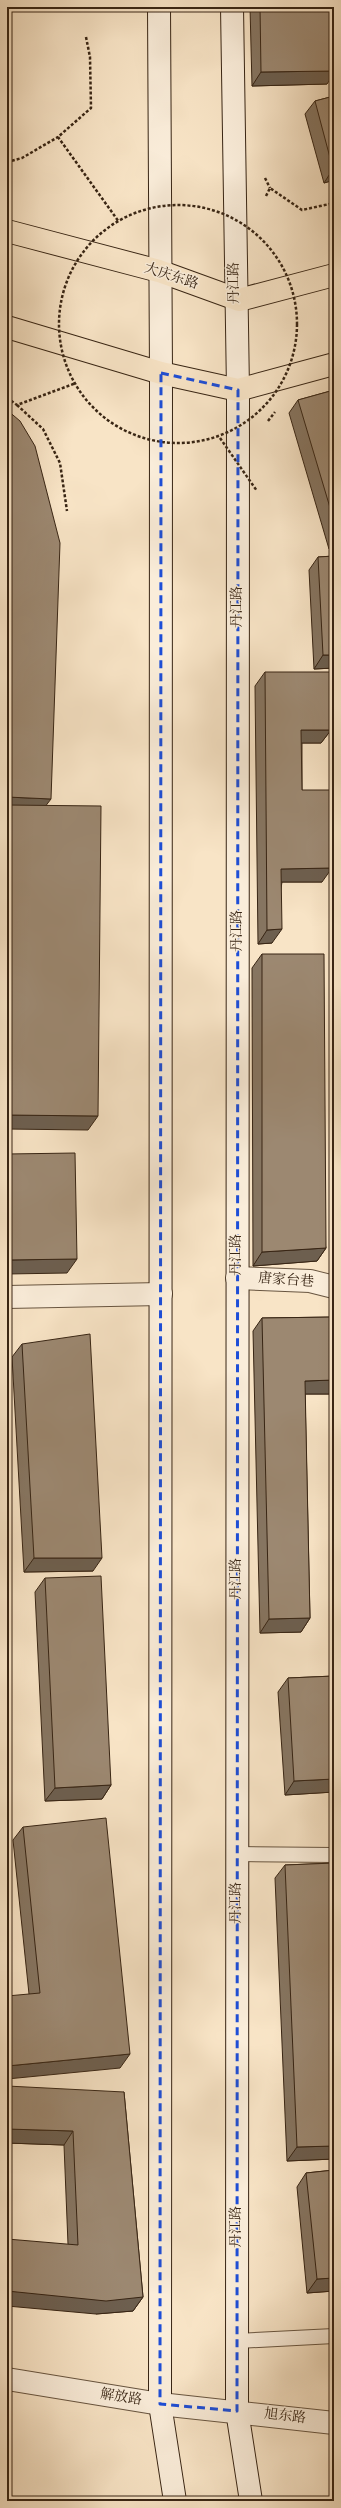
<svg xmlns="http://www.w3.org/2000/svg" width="341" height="2508" viewBox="0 0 341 2508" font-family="'Sorts Mill Goudy','Noto Serif SC',serif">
  <rect width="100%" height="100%" fill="#f8e4c6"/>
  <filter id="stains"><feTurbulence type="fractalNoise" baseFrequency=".005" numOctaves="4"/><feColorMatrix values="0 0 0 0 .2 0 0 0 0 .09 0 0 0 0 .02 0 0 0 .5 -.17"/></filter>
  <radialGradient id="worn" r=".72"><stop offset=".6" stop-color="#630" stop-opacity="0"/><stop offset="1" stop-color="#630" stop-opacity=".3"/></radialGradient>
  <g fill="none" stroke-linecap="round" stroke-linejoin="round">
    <g stroke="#685540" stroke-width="16">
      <g id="service">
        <polyline points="237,1854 334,1855"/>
        <polyline points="237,2341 334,2336"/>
      </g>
    </g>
    <g stroke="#685540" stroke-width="24">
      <g id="minor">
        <polyline points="237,1278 310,1281 334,1287"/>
        <polyline points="7,1297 161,1294"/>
      </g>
    </g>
    <g stroke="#685540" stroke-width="24">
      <polyline id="tertiary" points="7,2379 160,2404 334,2423"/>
    </g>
    <g stroke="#382514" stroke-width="24">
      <g id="secondary">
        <polyline points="159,7 161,373 160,2404 175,2501"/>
        <polyline points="232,7 238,390 237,2411 251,2501"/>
      </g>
    </g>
    <g stroke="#382514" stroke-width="24">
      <g id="primary">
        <polyline points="7,231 159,271 239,300 334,275"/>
        <polyline points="7,327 161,373 238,390 334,364"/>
      </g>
    </g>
    <g stroke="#382514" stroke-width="2.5" stroke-dasharray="3 2" stroke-linecap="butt">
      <polyline points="86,37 90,57 91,108 58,137 119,222"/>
      <polyline points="7,162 22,158 58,137"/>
      <polyline points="265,178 270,188"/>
      <polyline points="266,196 270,188 302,210 334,203"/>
      <polyline points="7,398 17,405 76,383"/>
      <polyline points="17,405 43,429 60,463 67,511"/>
      <polyline points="268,421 275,412"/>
    </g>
    <use href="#service" stroke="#faedda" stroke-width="14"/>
    <use href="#minor" stroke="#faedda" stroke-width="22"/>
    <use href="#tertiary" stroke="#faedda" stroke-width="22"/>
    <use href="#secondary" stroke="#faedda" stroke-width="22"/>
    <use href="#primary" stroke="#f8e4c6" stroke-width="22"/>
    <g stroke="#382514" stroke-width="2.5" stroke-dasharray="3 2" stroke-linecap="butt">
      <circle cx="178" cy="324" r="119"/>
      <polyline points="220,438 257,491"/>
    </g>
  </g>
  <g fill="#867561" stroke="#382514">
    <polygon points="250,7 334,7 327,84 252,86"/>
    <polygon points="334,96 334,180 324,183 305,114 315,101"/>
    <polygon points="334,390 334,548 329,549 289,413 298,400"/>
    <polygon points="334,556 334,668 314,669 309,570 318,557"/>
    <polygon points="265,672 331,730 321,743 302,743 302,790 322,882 282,882 272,943 258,944 255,686"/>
    <polygon points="262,954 326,1248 317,1261 253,1266 252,968"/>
    <polygon points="334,1317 334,1394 305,1394 310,1618 301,1632 260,1633 253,1331 262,1318"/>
    <polygon points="22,1344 93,1571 24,1572 12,1357"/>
    <polygon points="45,1578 111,1785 102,1799 45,1801 35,1592"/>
    <polygon points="334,1676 334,1792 285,1795 278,1692 288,1678"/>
    <polygon points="23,1827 120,2068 29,1994 13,1840"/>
    <polygon points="334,1863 334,2159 287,2161 275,1878 285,1865"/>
    <polygon points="124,2092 143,2297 133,2311 96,2314 68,2244 64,2145 7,2143"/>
    <polygon points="334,2170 334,2291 307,2293 297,2187 306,2173"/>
  </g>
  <g fill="#6d5f4f" stroke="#382514">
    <polygon points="334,71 334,74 327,84 252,86 261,72"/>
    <polygon points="333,169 334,169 334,180 324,183"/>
    <polygon points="334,542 334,548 329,549"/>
    <polygon points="323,655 334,655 334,668 314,669"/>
    <polygon points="301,730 331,730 321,743 292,743"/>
    <polygon points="7,797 51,799 41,812 7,810"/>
    <polygon points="332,868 322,882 272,882 281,869"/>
    <polygon points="282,929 272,943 258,944 267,930"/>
    <polygon points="7,1115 98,1116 88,1130 7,1129"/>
    <polygon points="326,1248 317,1261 253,1266 262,1252"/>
    <polygon points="77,1259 67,1273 7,1274 7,1260"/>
    <polygon points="334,1380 334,1394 295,1394 305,1381"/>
    <polygon points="34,1558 102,1558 93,1571 24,1572"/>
    <polygon points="310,1618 301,1632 260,1633 269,1619"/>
    <polygon points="334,1779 334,1792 285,1795 294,1781"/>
    <polygon points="111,1785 102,1799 45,1801 55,1788"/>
    <polygon points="130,2054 120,2068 7,2079 7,2066"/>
    <polygon points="7,2129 73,2131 64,2145 7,2143"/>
    <polygon points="334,2146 334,2159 287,2161 297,2147"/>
    <polygon points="334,2278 334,2291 307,2293 317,2279"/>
    <polygon points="7,2291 143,2297 133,2311 96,2314 7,2306"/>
  </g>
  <g fill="#9c8871" stroke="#382514">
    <polygon points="260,7 334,7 334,71 261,72"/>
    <polygon points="334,96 334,169 333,169 315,101"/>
    <polygon points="334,390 334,521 298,400"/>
    <polygon points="7,410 20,421 35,446 60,543 51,799 7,797"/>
    <polygon points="334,556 334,655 323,655 318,557"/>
    <polygon points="265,672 330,672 331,730 301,730 302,790 331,790 332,868 281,869 282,929 267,930"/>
    <polygon points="7,805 101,806 98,1116 7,1115"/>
    <polygon points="262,954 324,954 326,1248 262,1252"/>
    <polygon points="75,1153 77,1259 7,1260 7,1154"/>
    <polygon points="334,1317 334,1380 305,1381 310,1618 269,1619 262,1318"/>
    <polygon points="90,1334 102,1558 34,1558 22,1344"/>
    <polygon points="101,1576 111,1785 55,1788 45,1578"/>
    <polygon points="334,1676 334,1779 294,1781 288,1678"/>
    <polygon points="106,1818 130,2054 7,2066 7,1996 40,1993 23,1827"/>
    <polygon points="334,1863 334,2146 297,2147 285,1865"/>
    <polygon points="7,2086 124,2092 143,2297 106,2301 7,2291 7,2239 78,2245 73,2131 7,2129"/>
    <polygon points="334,2170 334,2278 317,2279 306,2173"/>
  </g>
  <path fill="none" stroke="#1d4ed8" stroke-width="3" stroke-dasharray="8 5" stroke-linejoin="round" d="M 161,373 L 238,390 L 237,2411 L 160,2404 Z"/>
  <g text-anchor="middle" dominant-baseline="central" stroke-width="3" stroke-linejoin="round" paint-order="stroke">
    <g font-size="14" fill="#382514" stroke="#faedda">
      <text transform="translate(171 277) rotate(18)">大庆东路</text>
      <text transform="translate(235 283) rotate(-91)">丹江路</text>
      <text transform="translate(238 607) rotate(-90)">丹江路</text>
      <text transform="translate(238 931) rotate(-90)">丹江路</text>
      <text transform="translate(237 1255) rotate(-90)">丹江路</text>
      <text transform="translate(286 1281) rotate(4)">唐家台巷</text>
      <text transform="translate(237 1579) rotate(-90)">丹江路</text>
      <text transform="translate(237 1903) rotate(-90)">丹江路</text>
      <text transform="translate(237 2227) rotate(-90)">丹江路</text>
      <text transform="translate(121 2398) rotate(9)">解放路</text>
      <text transform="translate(285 2417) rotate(7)">旭东路</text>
    </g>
  </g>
  <rect width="341" height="2508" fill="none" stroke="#f8e4c6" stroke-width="24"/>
  <rect x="8" y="8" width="325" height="2492" fill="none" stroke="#382514" stroke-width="2"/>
  <rect x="12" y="12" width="317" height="2484" fill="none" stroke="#382514"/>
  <rect width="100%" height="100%" filter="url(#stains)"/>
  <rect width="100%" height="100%" fill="url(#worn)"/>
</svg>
